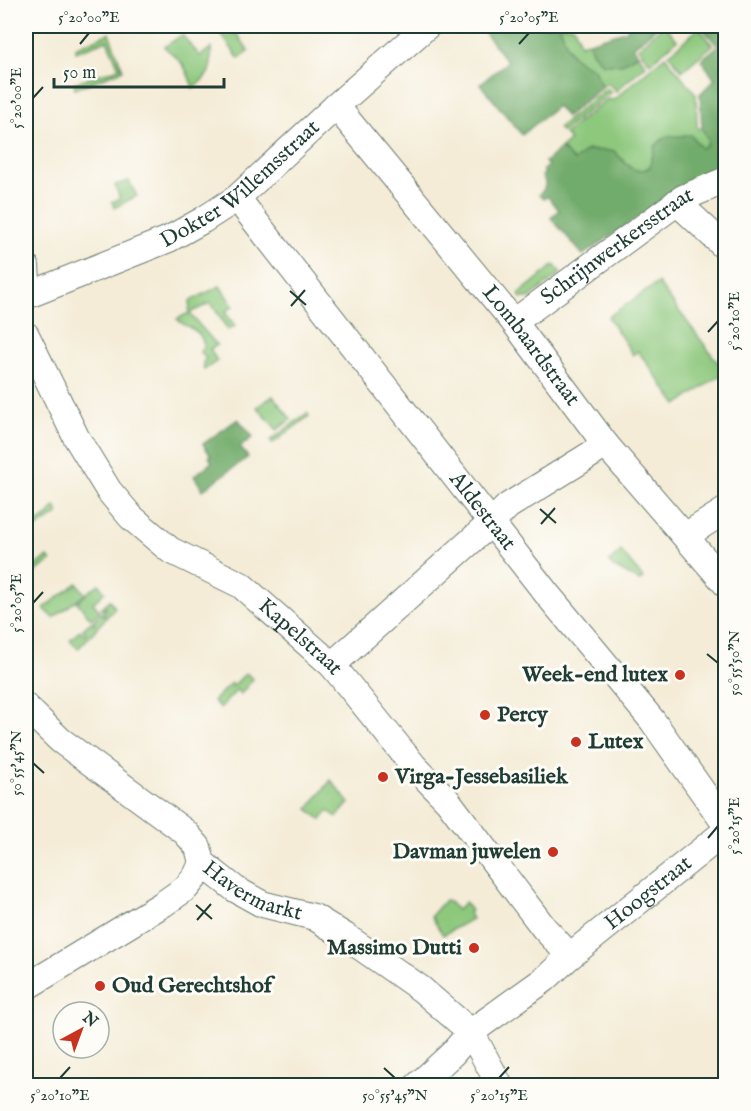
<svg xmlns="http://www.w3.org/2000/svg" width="751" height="1111" viewBox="0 0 751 1111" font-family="'IM FELL English',serif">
  <rect width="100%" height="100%" fill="#fdfcf7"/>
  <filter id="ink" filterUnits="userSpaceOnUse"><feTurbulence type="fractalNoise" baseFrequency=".0167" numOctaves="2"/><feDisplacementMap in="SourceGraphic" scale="12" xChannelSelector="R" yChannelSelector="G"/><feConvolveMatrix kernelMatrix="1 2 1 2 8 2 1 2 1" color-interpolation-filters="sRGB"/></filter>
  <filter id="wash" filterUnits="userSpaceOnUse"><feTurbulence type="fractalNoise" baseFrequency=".008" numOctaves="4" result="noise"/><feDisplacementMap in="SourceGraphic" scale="24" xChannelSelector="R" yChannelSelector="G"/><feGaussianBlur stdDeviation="1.35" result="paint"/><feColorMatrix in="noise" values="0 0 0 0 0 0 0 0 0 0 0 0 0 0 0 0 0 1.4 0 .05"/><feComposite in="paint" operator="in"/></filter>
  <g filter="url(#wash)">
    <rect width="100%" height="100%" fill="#f4ecd7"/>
    <g fill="#8dc87d" stroke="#568258" stroke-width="1.5">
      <polygon points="215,26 231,26 249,51 239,59"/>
      <path d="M 560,26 L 574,26 L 580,44 L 589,42 L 592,52 L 622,64 L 638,54 L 646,65 L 616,91 L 608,83 L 602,87 L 594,69 C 569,57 568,51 560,26 Z"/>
      <polygon points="663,26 666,26 677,40 650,63 638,48"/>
      <polygon points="699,28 713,45 682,71 669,54"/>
      <polygon points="109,33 123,70 75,89 74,83 119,68 107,40 76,52 75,48"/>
      <path d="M 182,35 L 200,56 L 211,48 C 212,71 211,74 193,88 C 186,66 182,61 164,47 Z"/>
      <path d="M 665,56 L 696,94 L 697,125 L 698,129 L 702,128 L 709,141 L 706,147 L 701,148 L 655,146 L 650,167 C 633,177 625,162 614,151 L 573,162 L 561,148 L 570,140 L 564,134 L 607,99 L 613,100 Z"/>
      <polygon points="607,88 611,92 562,132 558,128"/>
      <polygon points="129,181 137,196 114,208 112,202 120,199 115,185"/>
      <polygon points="554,265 561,273 529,298 521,298 519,294"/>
      <polygon points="658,283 725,372 677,405 638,351 633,355 608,317"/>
      <path d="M 220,286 L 233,306 L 225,312 L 235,326 L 228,330 L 211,303 L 189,313 L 217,345 L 210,349 L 217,361 L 204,370 L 203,362 L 206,359 L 200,351 L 204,348 C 202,327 189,331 177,319 L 189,313 L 190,301 Z"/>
      <polygon points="273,396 291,419 277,430 257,407"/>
      <polygon points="307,413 309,416 272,444 270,441"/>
      <polygon points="55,507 59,513 32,531 26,520 39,522 50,514 51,510"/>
      <polygon points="621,551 643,578 640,581 612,566 609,562"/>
      <polygon points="48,557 51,561 26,578 26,572"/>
      <polygon points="77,583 85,594 99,584 105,592 93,603 100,611 91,619 77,602 86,595 85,594 53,618 44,608"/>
      <polygon points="110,600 115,608 78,649 70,640 80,630 84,635 86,634 83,629 91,622 94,625 95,623 93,621 101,613 104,616 105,615 103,612 108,607 102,610 101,608"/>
      <polygon points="246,673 253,679 241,694 237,690 220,708 213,701 231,683 233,686"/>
      <polygon points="331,780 349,803 337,817 328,811 321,820 308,809"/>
      <polygon points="445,900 447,900 457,910 465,902 471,911 469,913 472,919 443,935 431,916"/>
    </g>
    <g fill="#72ac6c" stroke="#487450" stroke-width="1.5">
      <path d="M 494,26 L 560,26 C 568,51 569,57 594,69 L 602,87 L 566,117 L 557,106 L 522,135 L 480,84 L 507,62 L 485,33 Z"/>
      <polygon points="627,26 658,26 633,47 638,54 622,64 603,64 592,52 589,42 628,30"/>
      <path d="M 701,26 L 725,26 L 725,164 L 689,182 L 583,255 L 551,218 L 559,210 L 547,196 L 544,199 L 539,195 C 546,188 547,183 542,176 L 545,173 L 543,170 L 548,166 L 545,162 L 561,148 L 574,161 L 587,150 L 614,151 C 626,162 633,177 650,167 L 655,146 L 665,137 L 691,135 L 701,148 L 706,146 L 708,141 L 702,128 L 700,94 L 715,79 L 701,60 L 718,46 Z"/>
      <polygon points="238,419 253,437 240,447 248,457 203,490 194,476 212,462 209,457 211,456 203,444"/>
    </g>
  </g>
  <g filter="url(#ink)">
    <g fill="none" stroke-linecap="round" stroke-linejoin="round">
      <g stroke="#6a7a6d" stroke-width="28">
        <g id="minor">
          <path id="s1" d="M 336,106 L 514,322 L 606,445 L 726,584"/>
          <path id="s2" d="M 237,198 L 547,594 L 652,720 L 726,825"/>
          <polyline points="677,202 726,248"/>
          <polyline points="26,266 27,281 26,285"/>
          <path id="s3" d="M 26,296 L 169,239 L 203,220 L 237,198 L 336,106 L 427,26"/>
          <path id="s4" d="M 514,322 L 683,198 L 726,180"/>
          <path id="s5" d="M 26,335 L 76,437 L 109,491 L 131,517 L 170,550 L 241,585 L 332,665 L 414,766 L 448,801 L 544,928 L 570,956"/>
          <polyline points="685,536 726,510"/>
          <polyline points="332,665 491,523 508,506 606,445"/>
          <path id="s6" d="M 26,707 L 60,740 L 185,832 L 198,847 L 202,863 L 235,889 L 262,904 L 314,917 L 345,936 L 421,989 L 471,1032 L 500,1086"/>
          <polyline points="26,987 163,904 186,888 196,876 202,863"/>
          <path id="s7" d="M 417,1086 L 452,1054 L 471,1032 L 545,979 L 570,956 L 726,831"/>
        </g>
      </g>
      <use href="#minor" stroke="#fff" stroke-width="26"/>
    </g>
  </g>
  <path fill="none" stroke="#1f3d34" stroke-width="2" d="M 80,44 L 89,33M 519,44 L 529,33M 33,98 L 43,87M 290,291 L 306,305M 291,306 L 305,290M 708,332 L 718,321M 540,509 L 556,523M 541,524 L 555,508M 33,603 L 43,592M 707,654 L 718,663M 33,763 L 44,773M 708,838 L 718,826M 196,905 L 212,919M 197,920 L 211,904M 384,1068 L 395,1078M 60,1078 L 70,1067M 499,1078 L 509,1067"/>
  <g fill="#c8321e" stroke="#fdfcf7" stroke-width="2">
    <circle cx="680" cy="675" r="6"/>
    <circle cx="485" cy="715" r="6"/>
    <circle cx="576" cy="742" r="6"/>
    <circle cx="383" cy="777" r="6"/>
    <circle cx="553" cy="852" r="6"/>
    <circle cx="474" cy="948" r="6"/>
    <circle cx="100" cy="986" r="6"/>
  </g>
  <g text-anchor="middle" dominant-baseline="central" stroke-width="6" stroke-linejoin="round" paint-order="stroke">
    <g font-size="22" fill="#1f3d34" stroke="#fdfcf7">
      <text stroke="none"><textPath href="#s3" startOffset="244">Dokter Willemsstraat</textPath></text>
      <text stroke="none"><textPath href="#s4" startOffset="128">Schrijnwerkersstraat</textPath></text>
      <text stroke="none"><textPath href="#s1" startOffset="309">Lombaardstraat</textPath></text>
      <text stroke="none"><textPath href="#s2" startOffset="398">Aldestraat</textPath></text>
      <text stroke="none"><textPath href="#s5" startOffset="420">Kapelstraat</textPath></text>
      <text stroke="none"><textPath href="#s6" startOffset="298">Havermarkt</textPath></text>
      <text stroke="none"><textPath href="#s7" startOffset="302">Hoogstraat</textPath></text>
    </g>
    <g font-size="22" font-weight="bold" fill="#1f3d34" stroke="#fdfcf7" text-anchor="start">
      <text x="668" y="675" text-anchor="end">Week-end lutex</text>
      <text x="497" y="715">Percy</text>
      <text x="588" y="742">Lutex</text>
      <text x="395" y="777">Virga-Jessebasiliek</text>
      <text x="541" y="852" text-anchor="end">Davman juwelen</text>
      <text x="462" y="948" text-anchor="end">Massimo Dutti</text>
      <text x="112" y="986">Oud Gerechtshof</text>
    </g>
  </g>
  <rect width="751" height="1111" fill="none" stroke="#fdfcf7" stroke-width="66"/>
  <g transform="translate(81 1030) rotate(41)"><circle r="28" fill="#fdfcf7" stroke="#a4b0a9" stroke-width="1.5"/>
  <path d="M0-4.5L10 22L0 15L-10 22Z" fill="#c8321e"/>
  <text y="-9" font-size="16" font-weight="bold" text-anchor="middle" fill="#1f3d34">N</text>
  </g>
  <path d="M54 78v9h170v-9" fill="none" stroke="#1f3d34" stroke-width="3"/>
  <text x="63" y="78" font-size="18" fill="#1f3d34" stroke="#fdfcf7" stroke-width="4.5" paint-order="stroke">50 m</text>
  <rect x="33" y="33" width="685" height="1045" fill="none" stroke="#1f3d34" stroke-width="2"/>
  <g font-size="15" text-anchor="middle" fill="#1f3d34">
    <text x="89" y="22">5°20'00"E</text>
    <text x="529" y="22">5°20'05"E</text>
    <text transform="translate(16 98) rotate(-90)" y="5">5°20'00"E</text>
    <text transform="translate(734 321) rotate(-90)" y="5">5°20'10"E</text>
    <text transform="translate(16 603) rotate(-90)" y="5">5°20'05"E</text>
    <text transform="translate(734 663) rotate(-90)" y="5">50°55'50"N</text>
    <text transform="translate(16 763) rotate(-90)" y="5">50°55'45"N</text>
    <text transform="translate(734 826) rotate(-90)" y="5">5°20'15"E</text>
    <text x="60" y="1100">5°20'10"E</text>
    <text x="395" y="1100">50°55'45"N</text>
    <text x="499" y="1100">5°20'15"E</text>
  </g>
</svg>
